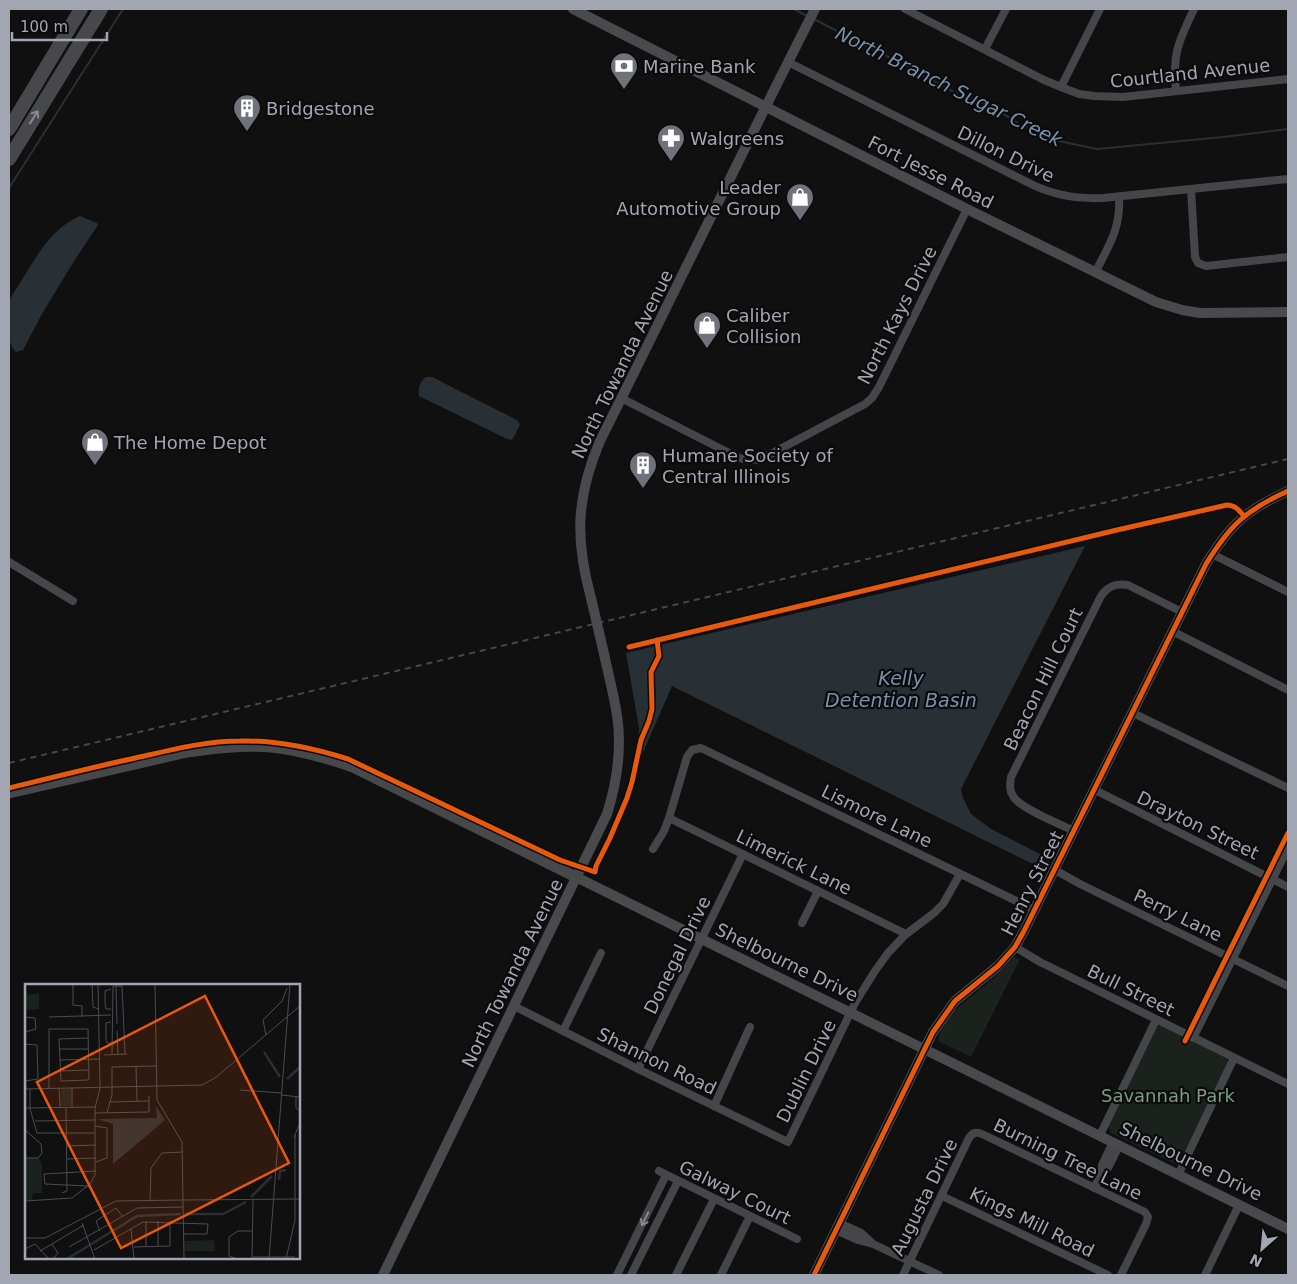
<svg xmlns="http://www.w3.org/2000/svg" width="1297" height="1284" viewBox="0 0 1297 1284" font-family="'DejaVu Sans',sans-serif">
  <rect width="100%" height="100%" fill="#101011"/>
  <g fill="#1b211c">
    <path d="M 1014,957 L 1020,959 L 971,1057 L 938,1041 C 942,1015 970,998 989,982 C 997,974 1006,966 1014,957 Z"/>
    <polygon points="1158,1026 1162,1026 1227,1058 1228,1064 1179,1162 1175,1164 1111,1133 1108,1126"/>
  </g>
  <g fill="#282f35">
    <path d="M 80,216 L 97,223 L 98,225 L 76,258 L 43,312 L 23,350 L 16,352 C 9,346 9,336 9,327 C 9,320 8,311 9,304 C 11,295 17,288 22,280 C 37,255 52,228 80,216 Z"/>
    <path d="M 426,377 L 432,377 L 440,381 L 517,420 L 520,424 L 517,431 L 512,440 L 507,439 L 419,396 C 418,388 420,382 426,377 Z"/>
    <polygon points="1085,546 961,789 963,798 971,814 991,829 1050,859 1045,870 672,686 637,766 639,728 626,653"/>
  </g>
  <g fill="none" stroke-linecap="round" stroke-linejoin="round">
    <g stroke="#282f35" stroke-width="2">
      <polyline points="794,9 807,16"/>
      <polyline points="814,19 835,30 844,37 854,40 903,64 954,92 966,95 1009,117 1020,125 1054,140 1097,149 1223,137 1288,129"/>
      <polyline points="9,188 123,9"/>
    </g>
    <g stroke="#454649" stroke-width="8">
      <polyline points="905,9 1044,80 1061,87 1079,94 1094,96 1123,97 1288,79"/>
      <polyline points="985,49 1006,9"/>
      <path d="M 788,62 L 1033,185 C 1056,196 1078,199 1103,198 L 1288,179"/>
      <polyline points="1061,87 1100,9"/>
      <path d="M 1176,91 C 1172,53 1179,41 1194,9"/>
      <polyline points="1191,189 1195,257 1198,263 1206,266 1288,257"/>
      <path d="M 1095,273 C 1109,245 1121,228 1119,197"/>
      <path d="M 621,398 L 739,458 C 749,461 756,461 765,457 L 865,404 L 872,398 L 879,387 L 967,209"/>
      <polyline points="1212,554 1288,592"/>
      <polyline points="9,562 73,601"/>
      <polyline points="1172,631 1288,690"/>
      <polyline points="1133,713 1288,788"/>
      <polyline points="1095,790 1288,887"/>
      <polyline points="669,818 906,934"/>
      <path d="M 1074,831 C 1060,824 1019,808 1013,796 C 1009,790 1010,784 1011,777 L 1101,596 C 1108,586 1116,583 1128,585 L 1182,612"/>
      <polyline points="653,849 664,831 669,818 687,757 692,750 701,748 1035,910"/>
      <polyline points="1055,870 1080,884 1288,986"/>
      <polyline points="802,923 818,891"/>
      <polyline points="1015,947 1040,962 1288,1084"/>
      <polyline points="514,1006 638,1069 788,1142 855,1003 875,971 888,953 905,935 934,913 943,904 960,874"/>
      <polyline points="563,1031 601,953"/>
      <polyline points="1193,1038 1288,848"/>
      <polyline points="638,1069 743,854"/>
      <polyline points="714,1106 750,1027"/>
      <polyline points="1100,1135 1156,1020"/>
      <polyline points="659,1171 797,1239"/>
      <polyline points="1102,1173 1102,1165 1113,1142"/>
      <polyline points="1178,1175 1234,1058"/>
      <polyline points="1094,1188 1102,1173 1108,1168 1119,1146"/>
      <polyline points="942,1196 1108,1275"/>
      <polyline points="839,1223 861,1233 872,1243"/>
      <polyline points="836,1230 858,1240 873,1244 939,1275"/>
      <polyline points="617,1275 666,1175"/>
      <polyline points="631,1275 678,1181"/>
      <polyline points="676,1275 714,1199"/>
      <polyline points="721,1275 750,1216"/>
      <path d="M 903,1275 L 969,1138 C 973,1132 976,1132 982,1134 L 1145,1212 L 1148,1217 L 1146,1224 L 1121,1275"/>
      <polyline points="1205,1275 1239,1205"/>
    </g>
    <g stroke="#494a4d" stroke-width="10">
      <polyline points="573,9 967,209 1156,302 1182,310 1200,313 1288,312"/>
      <path d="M 591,598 C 575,540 576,497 600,441 C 672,297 742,152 815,9"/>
      <polyline points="576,877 1288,1229"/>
      <path d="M 383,1275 L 607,814 C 617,782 622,748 617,715 C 614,696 609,677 605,658"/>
      <path d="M 814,1275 L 933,1032 L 955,1001 L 998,966 L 1015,947 L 1024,931 L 1206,564 C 1230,525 1246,510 1288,491"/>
    </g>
    <path stroke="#47484b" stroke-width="11" d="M 9,793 L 187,752 C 222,747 257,743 292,750 C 313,754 333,760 353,767 L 576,877"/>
    <g stroke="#47484b" stroke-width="14">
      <polyline points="9,129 81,9"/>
      <polyline points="9,159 101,9"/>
    </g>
    <polyline stroke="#46474a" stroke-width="2" stroke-dasharray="6 5" stroke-linecap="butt" points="9,763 1288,459"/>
    <polyline stroke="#494a4d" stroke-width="10" points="591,598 605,658"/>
    <g stroke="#0b0b0c" stroke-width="8">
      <g id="cycleway">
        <path d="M 629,647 L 1117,530 L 1227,505 C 1235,505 1239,510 1244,516"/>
        <path d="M 9,788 C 50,778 90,768 131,759 C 167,751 203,741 240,741 C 277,740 313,748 348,759 L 560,860 L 595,872 L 596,866 L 610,838 L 627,798 L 632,782 L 641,740 L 649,721 L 652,709 L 651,672 L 659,656 L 657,640"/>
        <polyline points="1185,1041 1288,833"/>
        <path d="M 814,1275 L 933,1032 L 955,1001 L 998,966 L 1015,947 L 1024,931 L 1206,564 C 1230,525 1246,510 1288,491"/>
      </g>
    </g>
    <use href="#cycleway" stroke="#e8590c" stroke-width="5"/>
  </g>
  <defs><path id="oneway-shaft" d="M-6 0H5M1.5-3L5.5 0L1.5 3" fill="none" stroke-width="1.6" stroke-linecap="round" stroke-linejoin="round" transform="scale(1.25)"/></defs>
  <use stroke="#878a93" href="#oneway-shaft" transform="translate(34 117) rotate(-58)"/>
  <use stroke="#868992" href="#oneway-shaft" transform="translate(645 1219) rotate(116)"/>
  <defs>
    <g id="bank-pin" transform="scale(1.4375)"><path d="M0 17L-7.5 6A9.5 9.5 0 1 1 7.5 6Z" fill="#6f727a" stroke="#0b0b0c"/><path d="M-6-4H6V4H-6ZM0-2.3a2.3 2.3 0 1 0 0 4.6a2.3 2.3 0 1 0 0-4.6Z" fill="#fff"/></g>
    <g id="building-pin" transform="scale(1.4375)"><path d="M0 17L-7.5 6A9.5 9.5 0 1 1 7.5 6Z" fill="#6f727a" stroke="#0b0b0c"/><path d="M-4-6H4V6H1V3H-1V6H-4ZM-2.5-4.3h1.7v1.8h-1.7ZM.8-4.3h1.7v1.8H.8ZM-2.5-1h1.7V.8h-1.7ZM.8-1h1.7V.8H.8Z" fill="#fff"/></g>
    <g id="pharmacy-pin" transform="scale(1.4375)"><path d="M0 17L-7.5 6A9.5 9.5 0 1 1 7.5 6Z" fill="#6f727a" stroke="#0b0b0c"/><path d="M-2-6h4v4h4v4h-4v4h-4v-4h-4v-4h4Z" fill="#fff"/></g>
    <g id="shop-pin" transform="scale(1.4375)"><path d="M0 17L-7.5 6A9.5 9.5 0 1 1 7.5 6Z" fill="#6f727a" stroke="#0b0b0c"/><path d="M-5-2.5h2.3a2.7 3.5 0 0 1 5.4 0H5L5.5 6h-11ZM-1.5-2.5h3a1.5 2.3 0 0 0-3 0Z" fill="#fff"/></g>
  </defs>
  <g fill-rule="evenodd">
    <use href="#bank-pin" x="624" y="66"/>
    <use href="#building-pin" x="247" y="108"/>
    <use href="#pharmacy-pin" x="671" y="138"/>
    <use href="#shop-pin" x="800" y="197"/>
    <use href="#shop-pin" x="707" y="325"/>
    <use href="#shop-pin" x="95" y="442"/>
    <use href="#building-pin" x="643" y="465"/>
  </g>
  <g text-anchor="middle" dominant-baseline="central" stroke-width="4.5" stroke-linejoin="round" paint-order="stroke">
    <g font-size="18" fill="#a2a6b2" stroke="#0b0b0c" text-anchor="start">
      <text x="643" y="66">Marine Bank</text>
      <text x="266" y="108">Bridgestone</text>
      <text x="690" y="138">Walgreens</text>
      <text x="781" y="187" text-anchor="end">Leader<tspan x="781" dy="21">Automotive Group</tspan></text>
      <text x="726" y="315">Caliber<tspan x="726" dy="21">Collision</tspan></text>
      <text x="114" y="442">The Home Depot</text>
      <text x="662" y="455">Humane Society of<tspan x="662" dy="21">Central Illinois</tspan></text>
    </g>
    <g font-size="18" fill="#a2a6b2" stroke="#0b0b0c">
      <text transform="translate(1190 73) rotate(-6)">Courtland Avenue</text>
      <text transform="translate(1006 154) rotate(26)">Dillon Drive</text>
      <text transform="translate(931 172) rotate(27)">Fort Jesse Road</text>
      <text transform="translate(897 315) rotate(-63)">North Kays Drive</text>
      <text transform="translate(622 364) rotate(-64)">North Towanda Avenue</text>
      <text transform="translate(1043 679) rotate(-64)">Beacon Hill Court</text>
      <text transform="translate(877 816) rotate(26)">Lismore Lane</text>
      <text transform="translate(1198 825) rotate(26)">Drayton Street</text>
      <text transform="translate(794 862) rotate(26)">Limerick Lane</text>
      <text transform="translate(1032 883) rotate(-63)">Henry Street</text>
      <text transform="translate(1178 915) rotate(26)">Perry Lane</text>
      <text transform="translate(677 955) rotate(-64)">Donegal Drive</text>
      <text transform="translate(787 962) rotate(26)">Shelbourne Drive</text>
      <text transform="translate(512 973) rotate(-64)">North Towanda Avenue</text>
      <text transform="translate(1131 990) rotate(26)">Bull Street</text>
      <text transform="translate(657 1061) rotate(26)">Shannon Road</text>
      <text transform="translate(806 1071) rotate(-64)">Dublin Drive</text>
      <text transform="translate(1068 1159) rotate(26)">Burning Tree Lane</text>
      <text transform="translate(1191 1161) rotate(26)">Shelbourne Drive</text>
      <text transform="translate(735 1192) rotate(26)">Galway Court</text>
      <text transform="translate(924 1197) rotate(-64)">Augusta Drive</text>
      <text transform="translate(1032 1222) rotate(26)">Kings Mill Road</text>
    </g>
    <g font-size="18" fill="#799d7d" stroke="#0b0b0c">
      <text x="1168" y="1095">Savannah Park</text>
    </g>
    <g font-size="19" font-style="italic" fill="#7991ad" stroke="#0b0b0c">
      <text transform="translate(949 86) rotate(26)">North Branch Sugar Creek</text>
      <text x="901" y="678">Kelly<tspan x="901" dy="22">Detention Basin</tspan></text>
    </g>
  </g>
  <g transform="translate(25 984)">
    <rect width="275" height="275" fill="#101011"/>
    <path d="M 0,1 L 3,11 L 14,9 L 14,25 L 0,26 ZM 36,105 L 46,105 L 46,122 L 35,122 ZM 0,174 L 14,174 L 17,181 L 17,209 L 8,209 L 7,216 L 0,216 ZM 189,256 L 190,267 L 159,267 L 159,257 Z" fill="#1b211c"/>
    <path d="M 131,122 L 140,136 L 88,180 L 88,140 L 72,135 L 132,134 Z" fill="#282f35"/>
    <path fill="none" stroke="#282f35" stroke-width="2.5" d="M 239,68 L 255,93M 262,95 L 275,83M 254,196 L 255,187 L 261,186M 226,213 L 247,192M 160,230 L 198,230 L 221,218M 42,275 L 112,232 L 156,230"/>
    <path fill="none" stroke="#4a4c51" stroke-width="1" d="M 48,0 L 48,21 L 57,22 L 57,33M 67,0 L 68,23 L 74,25M 130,0 L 132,116 L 157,158 L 159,275M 91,2 L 92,40M 86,5 L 80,7 L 80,19 L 81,25 L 86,25M 0,33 L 10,34 L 11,45 L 0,48M 24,33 L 86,31M 86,38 L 81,39 L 81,55 L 82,59 L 87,59M 92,47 L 93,71M 241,51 L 238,36 L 257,17 L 262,4M 0,60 L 12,61 L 13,95 L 0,97M 34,65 L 63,65M 79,71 L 102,70M 87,71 L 88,2 L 97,2 L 100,70M 35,76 L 75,75M 111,82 L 112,117M 0,87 L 1,105M 35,87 L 63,86M 24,104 L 24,45 L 63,45 L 64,95 L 63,96 L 36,97 L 34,55 L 63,54M 34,104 L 35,123M 47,104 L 47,123M 0,105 L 177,101 L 190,94 L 275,22M 5,105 L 5,125 L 12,149 L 70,149M 215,106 L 257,109M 256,111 L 275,113M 271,113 L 271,124 L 275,127M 85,118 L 124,117M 0,124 L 70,123M 70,129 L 124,128 L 124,112M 82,129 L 87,111 L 87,83 L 131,82M 10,137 L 70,136M 70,142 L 82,144 L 82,174 L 71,178M 0,146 L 16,160 L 17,169 L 13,174 L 0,174M 269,153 L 275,139M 42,162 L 71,161M 42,175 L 71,174M 63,202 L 20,200 L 19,190 L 71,187M 37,209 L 42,207 L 41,123M 125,216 L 126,184 L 137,169 L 158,168M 158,216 L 275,215M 0,217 L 47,214 L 65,200 L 70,191 L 70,124 L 75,104 L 73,0M 121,237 L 121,263M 57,239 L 70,275M 106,245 L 109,275M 75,247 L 71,237 L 91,224 L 98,233M 0,254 L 20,254 L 91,217 L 158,216M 27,260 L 33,269 L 28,275M 44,263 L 112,224 L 158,223M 109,263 L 145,262 L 145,237M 133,263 L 133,237M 0,265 L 10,260 L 24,275M 69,266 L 118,238 L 183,240 L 182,250 L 158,250M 15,267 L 59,241M 228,273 L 270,273M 125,275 L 142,275M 212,275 L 204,272 L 204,253 L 213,247 L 228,247M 227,275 L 228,215M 244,275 L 265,0M 261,275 L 270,236 L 270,151"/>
    <path fill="#e8590c" fill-opacity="0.15" stroke="#e8590c" stroke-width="2.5" d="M 180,12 L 264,179 L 96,264 L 12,98 Z"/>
    <rect width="275" height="275" fill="none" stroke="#a2a6b2" stroke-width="2.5"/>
  </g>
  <rect width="1297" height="1284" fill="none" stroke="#a2a6b2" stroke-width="20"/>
  <g transform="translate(1262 1249) rotate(207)" stroke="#0b0b0c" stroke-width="4" paint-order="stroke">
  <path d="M0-4L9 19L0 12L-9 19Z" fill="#a2a6b2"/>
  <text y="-8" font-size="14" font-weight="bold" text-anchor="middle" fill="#a2a6b2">N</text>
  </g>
  <path d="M12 32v8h95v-8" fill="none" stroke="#a2a6b2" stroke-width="2.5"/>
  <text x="20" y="32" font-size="15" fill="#a2a6b2" stroke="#0b0b0c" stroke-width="4" paint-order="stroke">100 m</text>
</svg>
